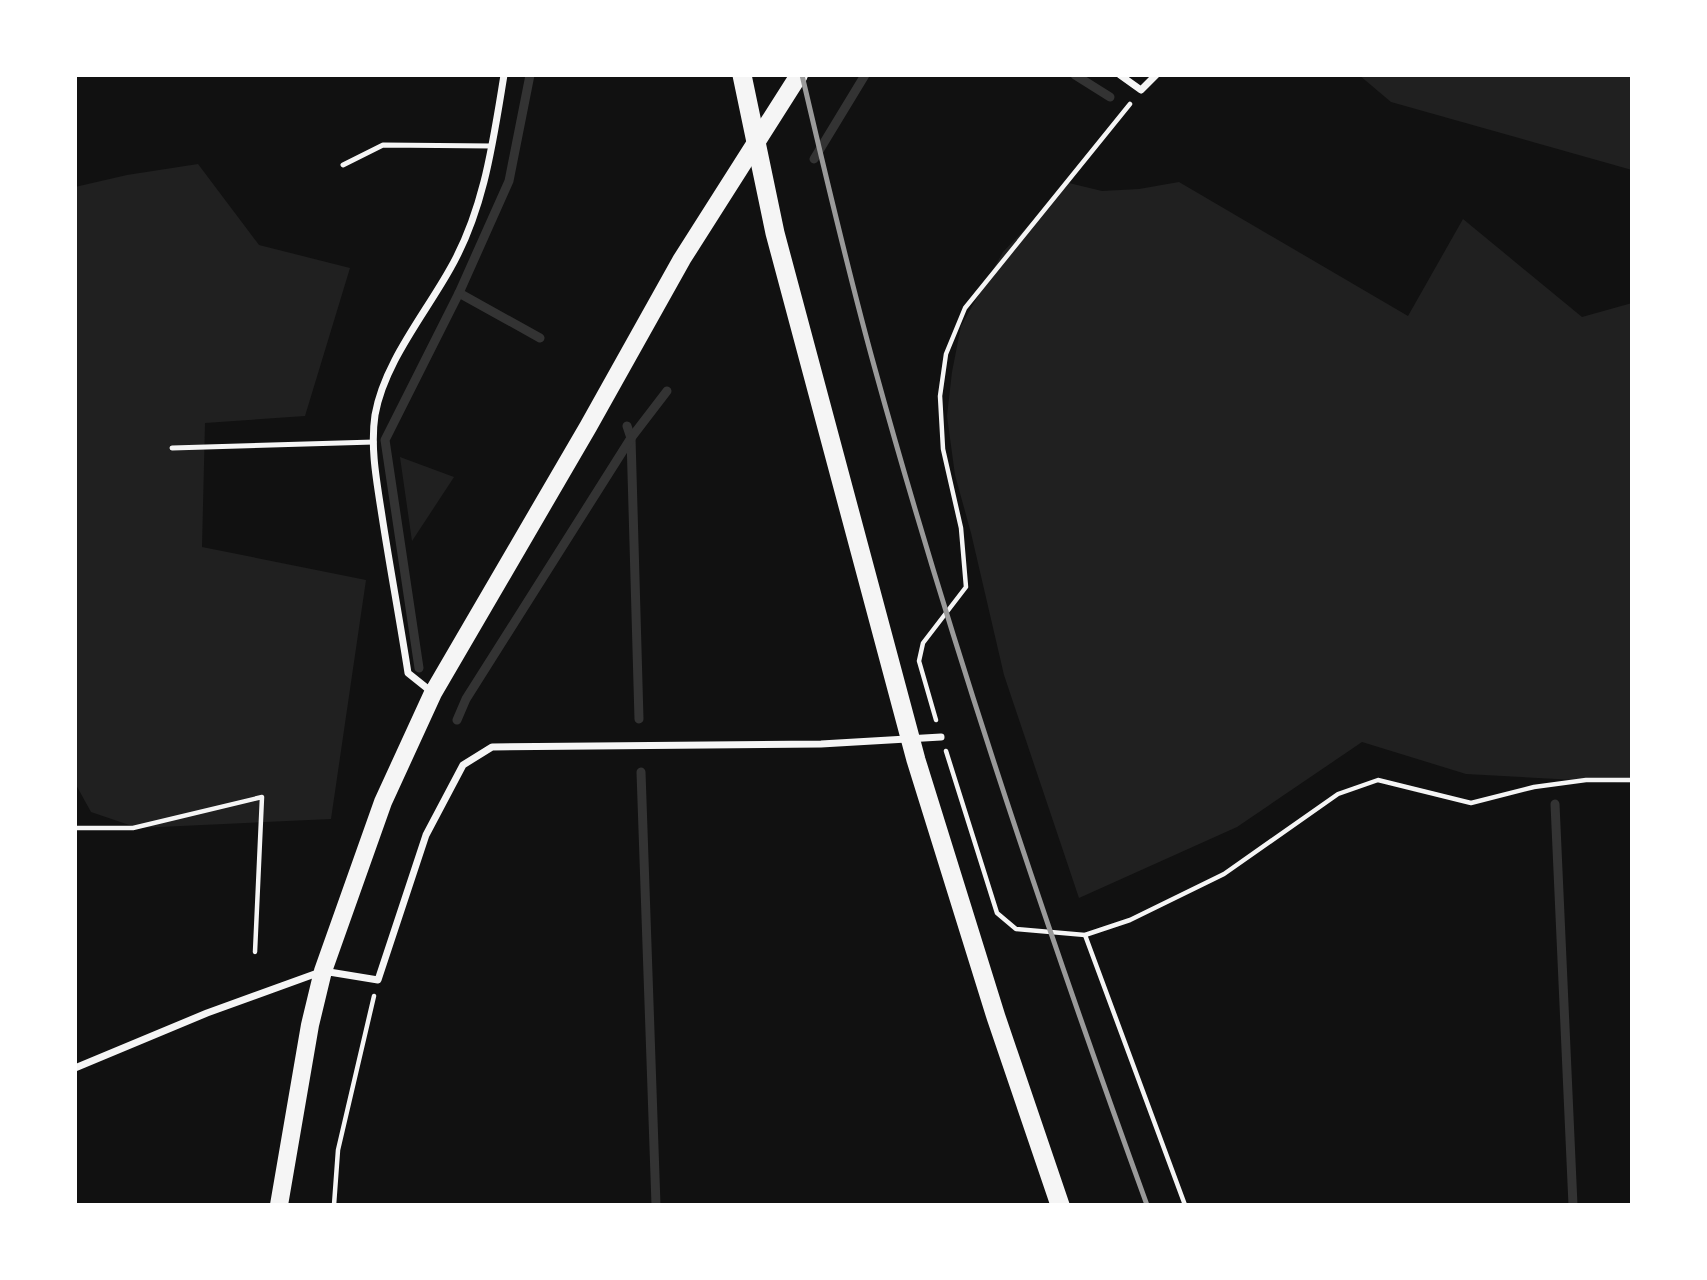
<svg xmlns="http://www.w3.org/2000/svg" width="1707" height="1280" viewBox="0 0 1707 1280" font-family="'Alegreya Sans',sans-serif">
  <rect width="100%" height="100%" fill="#111"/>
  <g fill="#202020">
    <polygon points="1359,75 1632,75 1632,170 1391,102"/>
    <polygon points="198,164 259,245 350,268 305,416 205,423 202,547 366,580 331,819 138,828 91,812 75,783 75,187 127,175"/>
    <polygon points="1179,182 1408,316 1463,219 1582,317 1632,303 1632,783 1466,774 1362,742 1237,827 1079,898 1004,675 971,533 955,475 947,416 952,372 961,326 1003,252 1069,183 1102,191 1139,189"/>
    <polygon points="400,457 454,477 412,541"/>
  </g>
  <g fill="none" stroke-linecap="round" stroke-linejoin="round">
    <g stroke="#333" stroke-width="9">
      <polyline points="1075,75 1110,97"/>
      <polyline points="814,159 865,75"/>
      <polyline points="459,293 540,338"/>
      <polyline points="627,426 631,438 639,719"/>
      <polyline points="419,668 385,440 459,293 509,181 530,75"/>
      <polyline points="457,720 466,699 631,438 667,391"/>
      <polyline points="641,772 656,1205"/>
      <polyline points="1555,804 1573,1205"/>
    </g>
    <g stroke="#f5f5f5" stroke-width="4.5">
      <polyline points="936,720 919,661 923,643 966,587 961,528 943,449 940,396 946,354 965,308 1130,104"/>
      <polyline points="946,751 997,913 1016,929 1085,935 1130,920 1224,874 1338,794 1378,780 1471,803 1534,787 1586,780 1632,780"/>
      <polyline points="75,828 133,828 262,797 255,952"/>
      <polyline points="1085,935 1185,1205"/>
      <polyline points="334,1205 338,1150 374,996"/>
    </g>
    <g stroke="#f5f5f5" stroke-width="5">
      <polyline points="343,165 383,145 492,146"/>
      <polyline points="172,448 374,442"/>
    </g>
    <g stroke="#f5f5f5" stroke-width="7">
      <polyline points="1120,75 1141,90 1156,75"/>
      <path d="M 433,693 L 408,673 C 400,621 390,568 382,516 C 377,483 370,448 375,415 C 384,363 425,314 450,269 C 484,210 493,142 504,75"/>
      <polyline points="75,1068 207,1013 323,971 378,980 426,835 463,765 492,747 821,744 941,737"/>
    </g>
    <polyline stroke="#f5f5f5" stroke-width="18" points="279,1205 310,1025 323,971 383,802 433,693 588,427 682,259 799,75"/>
    <polyline stroke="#f5f5f5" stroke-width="19" points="742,75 775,233 916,760 996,1017 1060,1205"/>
    <path stroke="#9a9a9a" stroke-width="5" d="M 802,75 C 825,173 848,272 875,369 C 953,652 1047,930 1147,1205"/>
  </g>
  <rect width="1707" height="1280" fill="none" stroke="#ffffff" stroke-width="154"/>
</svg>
